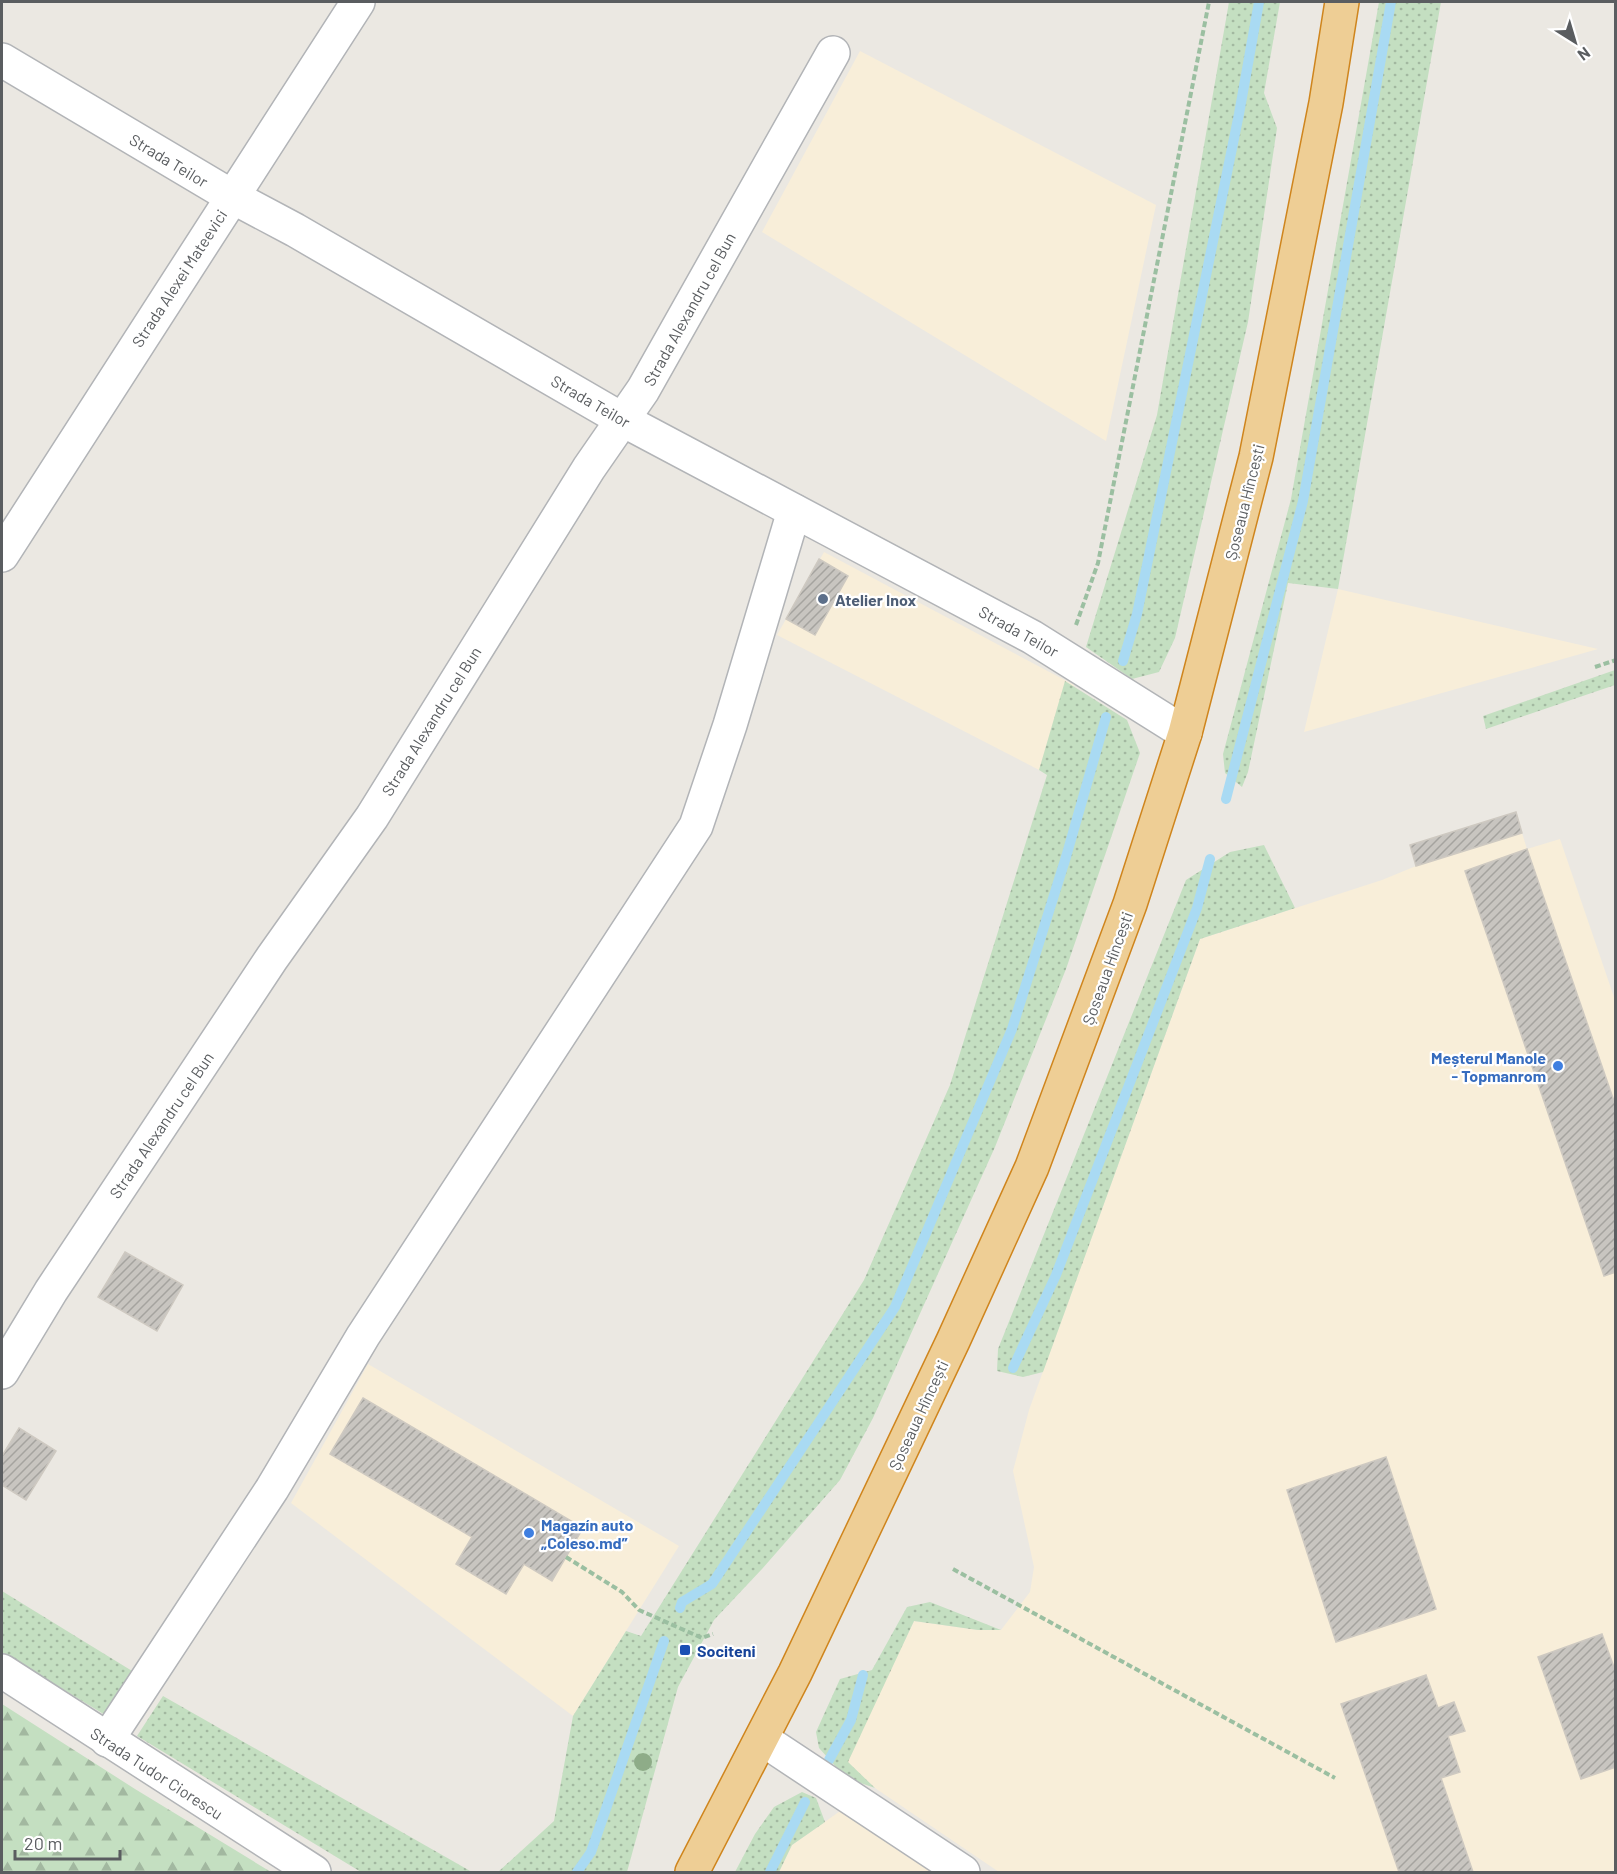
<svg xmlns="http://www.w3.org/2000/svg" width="1617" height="1874" viewBox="0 0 1617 1874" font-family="Barlow,sans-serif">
  <defs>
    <pattern id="grass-dots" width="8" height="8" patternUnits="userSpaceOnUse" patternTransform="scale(1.5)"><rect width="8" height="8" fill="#c4dfc1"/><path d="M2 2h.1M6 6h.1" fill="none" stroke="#a2b8a0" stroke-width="1.8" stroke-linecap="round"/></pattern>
    <pattern id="forest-firs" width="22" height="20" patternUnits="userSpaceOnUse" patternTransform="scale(1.5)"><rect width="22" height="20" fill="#c4dfc1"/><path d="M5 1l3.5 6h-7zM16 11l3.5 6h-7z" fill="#a2b8a0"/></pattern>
    <pattern id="building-hatch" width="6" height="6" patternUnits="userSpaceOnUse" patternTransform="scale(1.5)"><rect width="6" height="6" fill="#c8c5c0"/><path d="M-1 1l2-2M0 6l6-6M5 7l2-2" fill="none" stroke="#a5a39f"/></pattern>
  </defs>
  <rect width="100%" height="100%" fill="#ebe8e2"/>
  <g fill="#f8eed9">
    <polygon points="860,51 1156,205 1106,441 762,232"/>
    <polygon points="824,552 1074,685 1047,774 777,635"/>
    <polygon points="1338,589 1598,649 1304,732"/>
    <polygon points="1522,833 1527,849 1560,839 1616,1003 1615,1872 999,1872 875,1788 847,1762 914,1621 978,1630 1001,1630 1030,1592 1034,1567 1013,1471 1029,1410 1200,939 1382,880 1416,866"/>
    <polygon points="368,1364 679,1546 573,1716 291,1503"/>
    <polygon points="843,1809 936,1872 779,1872 792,1845"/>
  </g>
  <g fill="url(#grass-dots)">
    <polygon points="1229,2 1280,2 1264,93 1277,128 1248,322 1175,638 1159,672 1132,679 1086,647 1157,415"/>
    <polygon points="1379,2 1441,2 1338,589 1288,583 1248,772 1242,787 1225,773 1223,754 1291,499"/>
    <polygon points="1615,670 1615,685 1486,729 1483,716"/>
    <polygon points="1065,681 1127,720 1140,753 1066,969 995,1147 873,1418 840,1480 762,1569 714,1620 678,1687 627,1872 498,1872 554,1821 573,1716 626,1631 641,1636 864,1280 950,1085 1047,775 1039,770"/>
    <polygon points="1264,845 1295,908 1200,939 1043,1372 1023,1377 997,1371 998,1349 1186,880 1230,852"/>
    <polygon points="2,1591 137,1674 110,1718 2,1652"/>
    <polygon points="930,1602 1001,1630 978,1630 914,1621 848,1762 875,1788 846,1778 819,1748 816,1732 840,1679 872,1670 907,1607"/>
    <polygon points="163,1696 472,1872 361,1872 137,1736"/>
    <polygon points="802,1792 816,1798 825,1822 792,1845 779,1872 735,1872 755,1834 774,1807"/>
  </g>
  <polygon fill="url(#forest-firs)" points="2,1704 135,1789 271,1872 2,1872"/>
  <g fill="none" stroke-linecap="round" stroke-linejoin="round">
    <g stroke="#a9daf3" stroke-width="10">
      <polyline points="1123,661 1137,614 1239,114 1259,2"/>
      <polyline points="1226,799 1303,501 1391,2"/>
      <polyline points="1013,1368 1056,1275 1197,908 1210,859"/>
      <polyline points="680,1608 682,1602 712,1584 895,1307 1012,1029 1066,857 1106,717"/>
      <polyline points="829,1760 851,1720 863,1675"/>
      <polyline points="577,1872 591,1852 664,1641"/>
      <polyline points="770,1872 805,1802"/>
    </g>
  </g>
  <g fill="url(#building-hatch)" stroke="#cec9c1" stroke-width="1.5">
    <polygon points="819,559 848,576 815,635 786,619"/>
    <polygon points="1516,812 1522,833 1416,866 1410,845"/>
    <polygon points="1527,849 1616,1107 1616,1272 1604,1276 1465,871"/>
    <polygon points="125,1252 183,1285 157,1331 98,1297"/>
    <polygon points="363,1398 583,1528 552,1581 524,1564 506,1594 456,1564 472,1537 330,1454"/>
    <polygon points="19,1428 56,1451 26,1500 2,1485 2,1456"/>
    <polygon points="1386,1457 1436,1609 1336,1642 1287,1490"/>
    <polygon points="1602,1634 1616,1673 1616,1767 1581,1779 1538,1657"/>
    <polygon points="1426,1675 1438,1708 1454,1702 1465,1731 1448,1736 1460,1772 1441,1778 1473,1872 1399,1872 1341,1704"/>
  </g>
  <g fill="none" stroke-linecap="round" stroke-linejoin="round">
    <g stroke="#b2b4b7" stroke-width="36">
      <g id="minor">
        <polyline points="2,60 231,196 295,230 623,420 1032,637 1185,733"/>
        <polyline points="2,555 358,2"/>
        <polyline points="2,1372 51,1291 272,958 372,817 589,468 643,390 833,53"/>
        <polyline points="2,1671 314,1872"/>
        <polyline points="762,1739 963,1872"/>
        <polyline points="107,1740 272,1489 363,1336 696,826 730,725 794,511"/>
      </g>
    </g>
    <g stroke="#cf851d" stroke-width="36">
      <polyline id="highway" points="692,1872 795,1673 953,1341 1032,1167 1130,904 1185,733 1256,457 1326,103 1342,2"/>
    </g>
    <g stroke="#9bbfa1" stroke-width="4" stroke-dasharray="6 3" stroke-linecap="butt">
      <polyline points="1076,625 1098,563 1209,2"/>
      <polyline points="1595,667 1616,660"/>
      <polyline points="566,1557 622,1592 639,1610 702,1638 713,1634"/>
      <polyline points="953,1569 1335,1778"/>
    </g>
    <use href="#minor" stroke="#fff" stroke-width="33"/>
    <use href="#highway" stroke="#eece95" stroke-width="33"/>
  </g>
  <circle fill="#8eac88" cx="643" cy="1762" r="9"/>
  <circle fill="#5c6f8a" stroke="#fff" stroke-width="2" cx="823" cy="599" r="6"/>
  <g fill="#3f7fe0" stroke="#fff" stroke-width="2">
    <circle cx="1558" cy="1066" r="6"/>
    <circle cx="529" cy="1533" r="6"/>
  </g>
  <rect fill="#1a4fb4" stroke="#fff" stroke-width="2" x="679" y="1644" width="12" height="12" rx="3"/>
  <g text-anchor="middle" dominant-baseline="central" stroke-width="4.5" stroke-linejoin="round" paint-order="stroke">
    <g font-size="16" fill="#5a5d60" stroke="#fff">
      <text transform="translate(169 160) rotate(31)">Strada Teilor</text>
      <text transform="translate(179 278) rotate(-57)">Strada Alexei Mateevici</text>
      <text transform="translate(689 309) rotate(-61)">Strada Alexandru cel Bun</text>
      <text transform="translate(591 401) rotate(30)">Strada Teilor</text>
      <text transform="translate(1244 502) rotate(-76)">Șoseaua Hîncești</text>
      <text transform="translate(1019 631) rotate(29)">Strada Teilor</text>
      <text transform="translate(431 721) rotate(-58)">Strada Alexandru cel Bun</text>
      <text transform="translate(1107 968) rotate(-70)">Șoseaua Hîncești</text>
      <text transform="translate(161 1125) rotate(-56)">Strada Alexandru cel Bun</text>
      <text transform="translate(918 1415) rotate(-65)">Șoseaua Hîncești</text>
      <text transform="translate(157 1773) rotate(33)">Strada Tudor Ciorescu</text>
    </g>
    <g font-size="16" font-weight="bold" fill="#4e5e75" stroke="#fff" text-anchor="start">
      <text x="835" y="599">Atelier Inox</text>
    </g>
    <g font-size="16" font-weight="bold" fill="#366cbe" stroke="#fff" text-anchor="end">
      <text x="1546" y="1057">Meșterul Manole<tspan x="1546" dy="18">- Topmanrom</tspan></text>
      <text x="541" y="1524" text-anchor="start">Magazín auto<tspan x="541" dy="18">„Coleso.md”</tspan></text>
    </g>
    <g font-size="16" font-weight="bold" fill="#164399" stroke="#fff" text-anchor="start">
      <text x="697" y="1650">Sociteni</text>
    </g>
  </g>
  <rect width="1617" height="1874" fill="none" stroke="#5a5d60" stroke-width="6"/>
  <g transform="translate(1575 42) rotate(143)" stroke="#ffffff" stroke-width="4.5" paint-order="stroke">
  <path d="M0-4.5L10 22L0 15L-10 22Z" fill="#5a5d60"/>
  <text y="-9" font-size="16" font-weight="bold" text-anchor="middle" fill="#5a5d60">N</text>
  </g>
  <path d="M15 1850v9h105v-9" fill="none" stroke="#5a5d60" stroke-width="3"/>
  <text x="24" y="1850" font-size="18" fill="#5a5d60" stroke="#ffffff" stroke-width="4.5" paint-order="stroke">20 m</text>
</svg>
